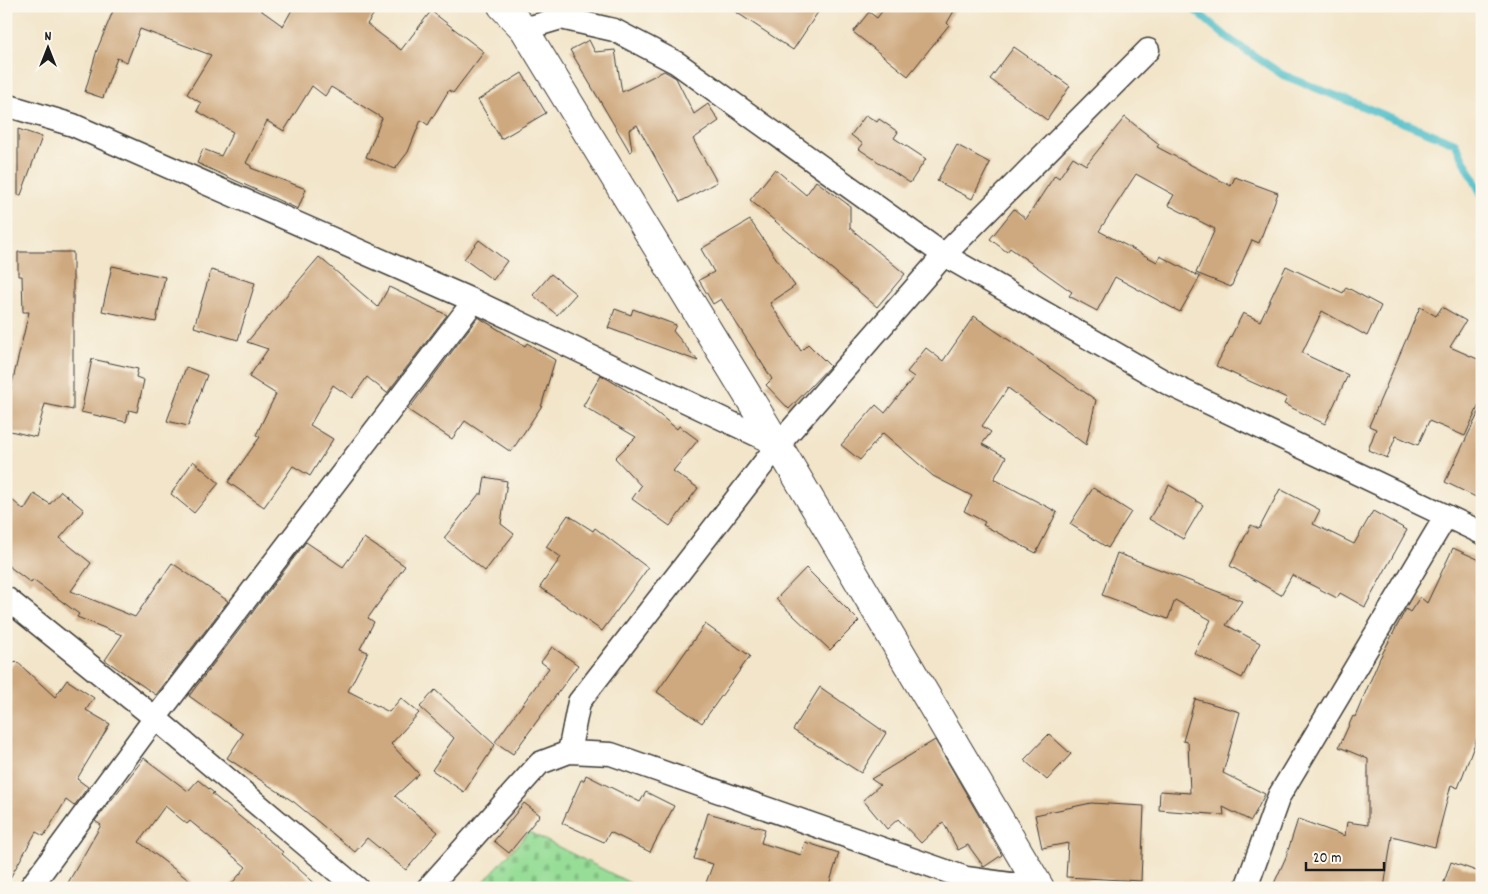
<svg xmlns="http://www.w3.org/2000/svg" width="1488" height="894" viewBox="0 0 1488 894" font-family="Dekko,sans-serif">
  <defs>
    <pattern id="cemetery-stones" width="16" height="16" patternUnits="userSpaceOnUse" patternTransform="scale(1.25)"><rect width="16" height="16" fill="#97dd97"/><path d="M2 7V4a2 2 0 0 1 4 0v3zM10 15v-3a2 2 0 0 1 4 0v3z" fill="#82bd82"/></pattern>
  </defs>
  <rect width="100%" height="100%" fill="#fbf7ec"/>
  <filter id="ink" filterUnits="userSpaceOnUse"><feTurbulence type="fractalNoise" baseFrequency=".02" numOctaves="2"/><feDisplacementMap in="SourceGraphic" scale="10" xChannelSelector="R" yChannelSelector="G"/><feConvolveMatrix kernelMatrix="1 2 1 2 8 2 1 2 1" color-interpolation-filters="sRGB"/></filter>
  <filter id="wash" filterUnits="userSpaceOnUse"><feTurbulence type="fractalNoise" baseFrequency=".0096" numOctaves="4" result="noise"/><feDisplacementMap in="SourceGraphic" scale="20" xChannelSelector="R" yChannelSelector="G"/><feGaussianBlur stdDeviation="1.12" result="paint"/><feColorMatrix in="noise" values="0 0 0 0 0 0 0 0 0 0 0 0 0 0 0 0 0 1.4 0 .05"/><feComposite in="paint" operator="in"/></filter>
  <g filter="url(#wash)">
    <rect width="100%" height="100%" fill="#f2e5c9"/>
    <polygon fill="url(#cemetery-stones)" stroke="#5a7c5a" points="529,832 640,888 478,888"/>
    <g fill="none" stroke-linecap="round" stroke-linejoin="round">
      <polyline stroke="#50bec9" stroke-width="8" points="1190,6 1229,39 1283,75 1455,143 1482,195"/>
    </g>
    <g id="blocks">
      <g fill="#cea87e">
        <polygon points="115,6 255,6 283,26 294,6 379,6 367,24 401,50 431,11 484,52 453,93 449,90 428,125 421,120 408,152 395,169 366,157 382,118 331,87 325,96 312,86 284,131 267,121 246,163 251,166 251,168 306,189 298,209 197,163 203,149 221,156 233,132 197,111 201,103 187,94 211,55 140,29 127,62 117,58 103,98 85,92 97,50"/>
        <polygon points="727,6 822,6 793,50"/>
        <polygon points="886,6 957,6 947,23 949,25 908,76 853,32 869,12 877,18"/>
        <polygon points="589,40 595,52 615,50 622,92 664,71 676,78 694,114 708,104 719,121 693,139 717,182 680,202 637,125 629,130 632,151 630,152 570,50"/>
        <polygon points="1014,47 1070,86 1047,120 990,79"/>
        <polygon points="522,73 546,113 501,139 478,100"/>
        <polygon points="866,115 877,122 879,119 898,132 894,138 926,159 910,183 859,149 863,144 851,135"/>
        <polygon points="1125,117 1159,144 1157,147 1231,186 1235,177 1278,193 1259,243 1252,240 1231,287 1196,273 1215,229 1168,205 1174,195 1136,174 1099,231 1157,262 1160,256 1200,277 1180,312 1115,277 1097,311 1069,296 1072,292 1010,248 1007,252 990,239 1014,209 1026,219 1055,175 1059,178 1073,157 1086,165"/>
        <polygon points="18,129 42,137 21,195 18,195"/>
        <polygon points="957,145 990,163 972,199 937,181"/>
        <polygon points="775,169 806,195 816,181 850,206 850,228 905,274 877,307 750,200"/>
        <polygon points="750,220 795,286 770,303 801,351 808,344 830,366 789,409 766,385 772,379 721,299 713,304 699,280 714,272 701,249"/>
        <polygon points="479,240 507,261 493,280 464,259"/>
        <polygon points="18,252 73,252 73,410 45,404 36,437 6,430 6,409 29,312 23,312 22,276 18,276"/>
        <polygon points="319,257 378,307 389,287 447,315 387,393 367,377 352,398 333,385 310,425 333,439 310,476 293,466 264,507 228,482 260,437 256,435 276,394 249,377 268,349 247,342"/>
        <polygon points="112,266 165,277 156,322 102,311"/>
        <polygon points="1286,266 1343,293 1346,287 1381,306 1367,336 1322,311 1302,353 1348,375 1325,424 1284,404 1287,398 1216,366 1243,313 1260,321"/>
        <polygon points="211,270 255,283 238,340 194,327"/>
        <polygon points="551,274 576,294 557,315 533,295"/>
        <polygon points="1420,307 1436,316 1442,307 1466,321 1450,347 1482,361 1482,398 1465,436 1429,421 1418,445 1396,436 1387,458 1368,450 1376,429 1369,426"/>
        <polygon points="615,309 631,315 633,309 676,325 673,331 698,361 608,328"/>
        <polygon points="974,316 1096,400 1086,445 1008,388 982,426 991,432 982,444 1006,457 994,479 1057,512 1036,553 983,525 985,522 964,511 972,496 933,476 883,433 860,460 841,445 876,405 885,413 914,377 907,372 926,348 943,361"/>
        <polygon points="478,317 525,346 527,343 555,360 541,407 511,452 465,421 452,439 408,410"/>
        <polygon points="92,359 138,369 136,377 144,380 137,412 129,410 126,422 81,412"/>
        <polygon points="186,367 207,375 188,426 167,421"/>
        <polygon points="601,375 636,396 677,429 679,426 698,440 673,471 698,488 670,526 632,499 641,486 615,458 636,437 583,406"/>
        <polygon points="1482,406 1482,500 1445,482"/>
        <polygon points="193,461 219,483 194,513 171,494"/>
        <polygon points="485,477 507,481 501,524 514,534 485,571 444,538 479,494 482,494"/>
        <polygon points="1169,485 1203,505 1183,539 1149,519"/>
        <polygon points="1093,488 1131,512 1108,548 1070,524"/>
        <polygon points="1280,489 1320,510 1313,524 1354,544 1373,511 1407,530 1365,607 1340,593 1337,598 1292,575 1281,595 1230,566 1251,525 1259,529"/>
        <polygon points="61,491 84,510 60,538 91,563 71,591 135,617 172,563 228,601 156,695 105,660 122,635 77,617 79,614 33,580 31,583 6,564 6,495 24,510 34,494 50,504"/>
        <polygon points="568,515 593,531 595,528 648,568 602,631 540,587 561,557 546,547"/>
        <polygon points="364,538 405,566 368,618 374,622 360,649 368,652 348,691 389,712 401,698 419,713 391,744 419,774 395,796 438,832 406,870 367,838 355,852 294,802 227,758 243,734 189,696 306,542 343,567"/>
        <polygon points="1453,548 1482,561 1482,725 1458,788 1451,785 1435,847 1392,836 1384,888 1272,888 1286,857 1298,819 1345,836 1347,822 1368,825 1368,759 1339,747 1353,716 1355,717 1380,658 1406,609 1410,612 1420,597 1427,603"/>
        <polygon points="1117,553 1242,601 1226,625 1260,643 1242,678 1194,653 1211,620 1175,600 1168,619 1102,595"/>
        <polygon points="806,568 859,621 830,650 776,599"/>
        <polygon points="705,624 750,656 702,723 657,692"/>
        <polygon points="552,647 578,665 513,754 495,742 549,668 541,662"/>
        <polygon points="16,661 55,697 67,680 94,698 86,710 110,724 77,779 88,787 74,806 66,800 44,836 36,832 6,885 6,671"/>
        <polygon points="820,687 886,733 861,773 793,730"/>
        <polygon points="435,690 495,745 464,792 432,770 454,738 420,707"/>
        <polygon points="1195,699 1240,712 1223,773 1265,794 1251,821 1223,807 1224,815 1159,810 1160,791 1190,793 1188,742 1183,741"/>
        <polygon points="1049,734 1071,754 1047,780 1024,760"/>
        <polygon points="935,740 1002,855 984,867 968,845 958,850 943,822 921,843 898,819 887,829 863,800 880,785 871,779"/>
        <polygon points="144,758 188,791 198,780 214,793 212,794 283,852 282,854 320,888 228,888 246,867 190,821 187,824 165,806 139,842 199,888 65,888 101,825 95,821"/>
        <polygon points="586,775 640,802 646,792 674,806 650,852 610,832 604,842 562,823 581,780 584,780"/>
        <polygon points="524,803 540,815 509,853 494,841"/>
        <polygon points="1091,803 1144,806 1141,881 1066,877 1068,843 1042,848 1035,815"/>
        <polygon points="708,813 765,829 761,843 801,855 805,842 839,853 828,888 704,888 713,864 694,859"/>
        <polygon points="1451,862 1482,873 1482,888 1442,888"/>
      </g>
    </g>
  </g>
  <g filter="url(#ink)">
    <use href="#blocks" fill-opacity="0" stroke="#3c3a36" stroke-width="1"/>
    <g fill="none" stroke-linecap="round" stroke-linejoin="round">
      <g stroke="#3c3a36" stroke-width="25">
        <g id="minor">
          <polyline points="524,29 561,18 614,30 677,63 944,255 1167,383 1482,533"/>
          <polyline points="6,105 73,125 474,301 778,445"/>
          <polyline points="6,598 155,718 357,888"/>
          <polyline points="569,752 579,702 778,445 944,255 1148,50"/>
          <polyline points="30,888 155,718 474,301"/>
          <polyline points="428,888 540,763 569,752 611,754 966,878 1041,888"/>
          <polyline points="1246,888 1279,796 1446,516"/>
        </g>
      </g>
      <g stroke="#3c3a36" stroke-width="30">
        <polyline id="tertiary" points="502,6 524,29 778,445 1040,888"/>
      </g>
      <use href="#minor" stroke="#fff" stroke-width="22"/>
      <use href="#tertiary" stroke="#fff" stroke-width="28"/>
    </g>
  </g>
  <rect width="1488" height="894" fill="none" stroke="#fbf7ec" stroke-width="25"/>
  <g transform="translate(48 48)" stroke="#fbf7ec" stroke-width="4" paint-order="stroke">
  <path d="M0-4L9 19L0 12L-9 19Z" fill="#1c1c1c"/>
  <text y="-8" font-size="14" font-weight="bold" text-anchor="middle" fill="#1c1c1c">N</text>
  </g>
  <path d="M1306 862v8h78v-8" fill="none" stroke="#1c1c1c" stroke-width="2.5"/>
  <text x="1313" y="862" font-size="15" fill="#1c1c1c" stroke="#fbf7ec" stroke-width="4" paint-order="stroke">20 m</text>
</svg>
